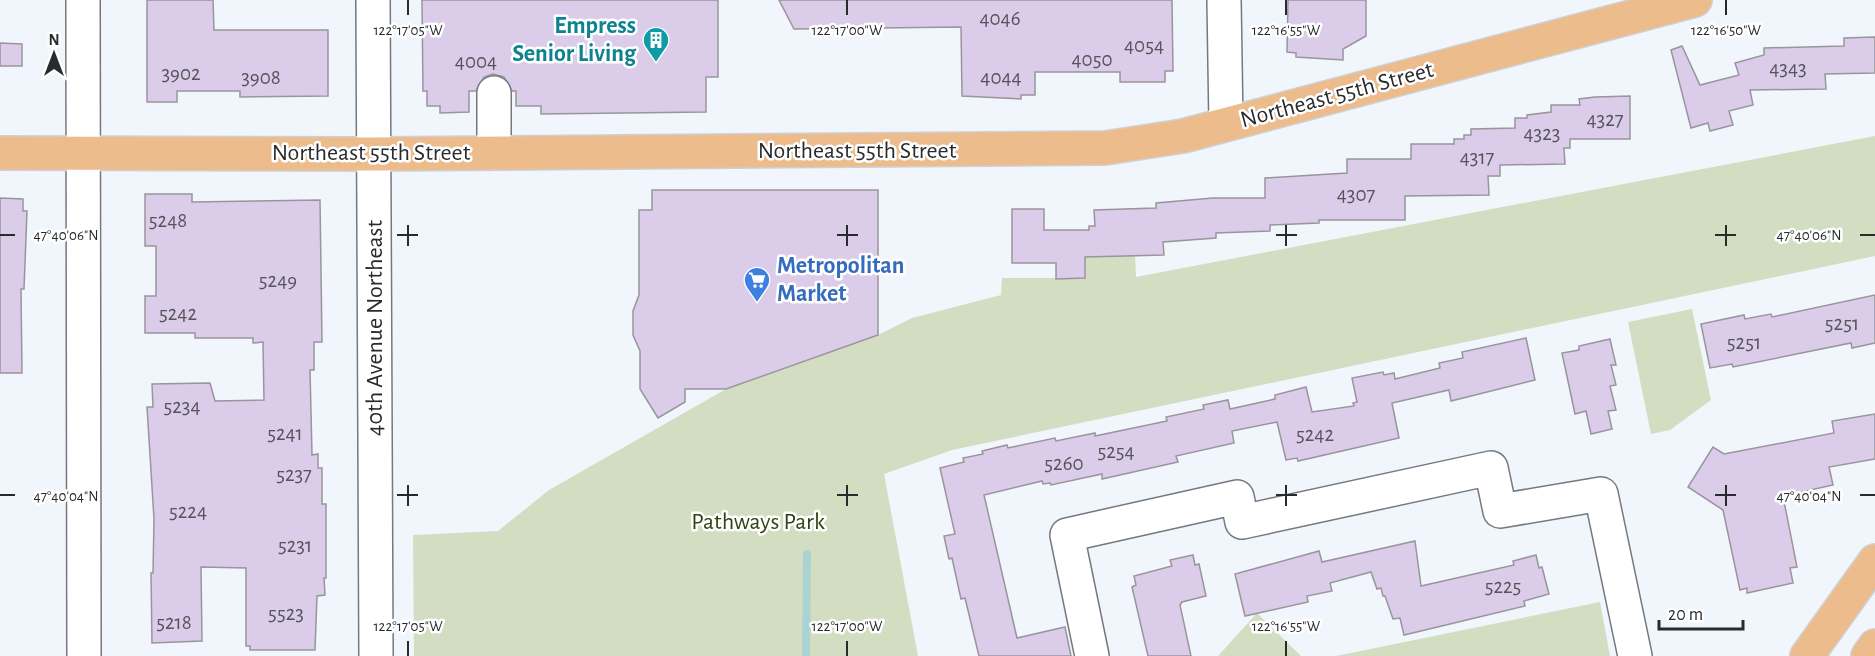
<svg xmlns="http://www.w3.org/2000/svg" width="1875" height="656" viewBox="0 0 1875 656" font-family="'Alegreya Sans',sans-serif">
  <rect width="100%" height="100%" fill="#f0f6fc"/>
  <g fill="#d3ddc1">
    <polygon points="1875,136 1875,256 952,450 884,474 918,656 414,656 413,535 498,531 549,490 726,389 878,335 912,318 1001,295 1002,278 1085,278 1085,255 1135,255 1136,277"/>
    <polygon points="1692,309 1711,400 1670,430 1651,434 1628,322"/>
    <polygon points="1600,602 1610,656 1336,656"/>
    <polygon points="1257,613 1301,656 1218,656"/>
  </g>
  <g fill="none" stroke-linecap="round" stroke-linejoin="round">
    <polyline stroke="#abd3d3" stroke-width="8" points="806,656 807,554"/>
  </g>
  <g fill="#dbcce9" stroke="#99959c" stroke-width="1.5">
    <polygon points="147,0 213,0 214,30 328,30 328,96 240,97 240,91 177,91 177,102 147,102"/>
    <polygon points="422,0 718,0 718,77 706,77 706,112 541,114 541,106 516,106 516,91 512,91 504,77 493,74 484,77 476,91 469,91 469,112 440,113 440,106 427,106 427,91 423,91"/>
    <polygon points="779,0 1172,0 1173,71 1165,71 1165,82 1120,82 1120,72 1035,72 1035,95 1021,95 1021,99 962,96 961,27 794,29"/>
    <polygon points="1288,0 1366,0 1366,36 1343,49 1343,60 1296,57 1296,53 1287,52"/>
    <polygon points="1875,37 1875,73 1825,74 1826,89 1750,90 1753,105 1729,111 1733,125 1710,131 1708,123 1691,128 1671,50 1682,46 1700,85 1739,75 1735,63 1764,55 1764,48 1844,46 1844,38"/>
    <polygon points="0,43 22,44 22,66 0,66"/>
    <polygon points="1630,96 1630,139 1570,139 1570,148 1564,148 1565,164 1500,165 1500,176 1488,176 1489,195 1405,196 1405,220 1319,220 1319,223 1270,225 1270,231 1216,233 1216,238 1163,242 1164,255 1085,257 1085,278 1056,279 1056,263 1012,263 1012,209 1044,209 1044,230 1089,230 1089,226 1095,226 1094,210 1156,208 1156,203 1213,198 1265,198 1265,178 1347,173 1347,159 1411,159 1411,144 1454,144 1454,139 1464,139 1464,135 1471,135 1471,129 1515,128 1515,118 1527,118 1527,115 1551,112 1551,105 1580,105 1579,99 1595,97"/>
    <polygon points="652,190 878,190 878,335 726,389 685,389 685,402 658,418 640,389 640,351 633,335 633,311 639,295 639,210 652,210"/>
    <polygon points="145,194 192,194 192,202 320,200 322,342 314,342 314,370 310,370 312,455 318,454 318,468 322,468 322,504 326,504 326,578 324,578 325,595 317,596 315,650 250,650 250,646 246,646 246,568 201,567 202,641 152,643 151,573 153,573 154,519 147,407 153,407 152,384 210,383 215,401 264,400 263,342 253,343 253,338 195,338 195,333 145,333 145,296 156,296 156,246 145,246"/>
    <polygon points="0,198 23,199 23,211 27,211 24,289 21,289 22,373 0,373"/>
    <polygon points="1875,295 1875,343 1852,348 1851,343 1733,367 1732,364 1710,368 1701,324 1744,315 1745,319 1771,314 1772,317"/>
    <polygon points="1526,338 1535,380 1451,401 1449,390 1392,403 1399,438 1298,461 1297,458 1286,460 1277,422 1232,431 1234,443 1176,456 1178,462 1102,479 1102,474 1051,485 1050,483 1043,484 1042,481 984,495 1017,638 1065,627 1071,656 979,656 965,598 961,599 952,558 949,559 944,536 955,534 940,468 964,462 963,458 983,454 982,451 1007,445 1008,448 1055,438 1056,441 1095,433 1095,436 1167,421 1166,417 1204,409 1203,405 1228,400 1230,409 1275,399 1275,395 1306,387 1312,412 1354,406 1353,403 1357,402 1352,378 1383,372 1384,375 1394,373 1395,379 1440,368 1439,363 1463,358 1462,352"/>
    <polygon points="1610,339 1616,365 1611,365 1616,385 1610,386 1616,410 1608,411 1612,429 1591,434 1586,411 1575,414 1562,353 1579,350 1579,346"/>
    <polygon points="1875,414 1875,459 1829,467 1833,485 1783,496 1797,567 1790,568 1793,583 1747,593 1747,588 1740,590 1723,510 1688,487 1713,447 1724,454 1834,433 1832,421"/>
    <polygon points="1415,541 1421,586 1514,565 1513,561 1536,555 1539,568 1542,567 1549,594 1524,601 1525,606 1404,635 1400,618 1393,619 1385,596 1383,596 1381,588 1377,589 1371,572 1330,583 1332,591 1307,596 1308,602 1245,616 1235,574 1319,551 1322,562"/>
    <polygon points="1193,555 1195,565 1199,564 1206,596 1182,602 1180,605 1191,656 1148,656 1132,587 1136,585 1134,576 1172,566 1170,560"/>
  </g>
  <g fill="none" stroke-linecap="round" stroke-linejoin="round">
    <g stroke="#74797f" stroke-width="36">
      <g id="minor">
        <polyline points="83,0 84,656"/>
        <polyline points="373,0 376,656"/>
        <polyline points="1224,0 1226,124"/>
        <polyline points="494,93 494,153"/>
        <polyline points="1092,656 1067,535 1237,497 1242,522 1491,468 1500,511 1601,494 1635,656"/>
      </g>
    </g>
    <g stroke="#d0d0d1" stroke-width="36">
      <g id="major">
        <polyline points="0,153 374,154 1105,148 1183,136 1695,0"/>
        <polyline points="1807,656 1875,561"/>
        <polyline points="1868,656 1875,646"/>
      </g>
    </g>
    <use href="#minor" stroke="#fff" stroke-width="33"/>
    <use href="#major" stroke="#ecbc8d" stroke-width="33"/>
  </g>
  <path fill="none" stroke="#282b2d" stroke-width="2" d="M 408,0 L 408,15M 847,0 L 847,15M 1286,0 L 1286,15M 1726,0 L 1726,15M 408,225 L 408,246M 847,225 L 847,246M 1286,225 L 1286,246M 1726,225 L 1726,246M 0,235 L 15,235M 397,235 L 418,235M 837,235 L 858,235M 1276,235 L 1297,235M 1715,235 L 1736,235M 1860,235 L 1875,235M 408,485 L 408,506M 847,485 L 847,506M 1286,485 L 1286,506M 1726,485 L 1726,506M 0,495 L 15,495M 397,495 L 418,495M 837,495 L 858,495M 1276,495 L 1297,495M 1715,495 L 1736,495M 1860,495 L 1875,495M 408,641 L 408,656M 847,641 L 847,656M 1286,641 L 1286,656"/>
  <defs>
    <g id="building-pin" transform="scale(1.35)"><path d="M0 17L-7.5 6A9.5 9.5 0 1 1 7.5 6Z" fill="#0f9aa8" stroke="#fff"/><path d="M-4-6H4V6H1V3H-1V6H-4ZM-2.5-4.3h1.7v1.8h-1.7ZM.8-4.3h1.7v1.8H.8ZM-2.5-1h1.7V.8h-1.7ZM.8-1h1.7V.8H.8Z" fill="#fff"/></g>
    <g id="supermarket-pin" transform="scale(1.35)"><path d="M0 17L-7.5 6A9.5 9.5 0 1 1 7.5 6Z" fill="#3f7fe0" stroke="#fff"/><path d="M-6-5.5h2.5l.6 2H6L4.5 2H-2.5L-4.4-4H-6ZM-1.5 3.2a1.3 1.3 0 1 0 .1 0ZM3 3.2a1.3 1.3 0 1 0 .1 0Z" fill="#fff"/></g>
  </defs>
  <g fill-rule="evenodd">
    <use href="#building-pin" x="656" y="40"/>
    <use href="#supermarket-pin" x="757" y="280"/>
  </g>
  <g text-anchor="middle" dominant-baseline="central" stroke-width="5" stroke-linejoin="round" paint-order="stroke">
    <g font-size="21" fill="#55535c">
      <text x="1000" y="18">4046</text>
      <text x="1144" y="45">4054</text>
      <text x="1092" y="59">4050</text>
      <text x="476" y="61">4004</text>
      <text x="1788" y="68">4343</text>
      <text x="181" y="73">3902</text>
      <text x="261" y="77">3908</text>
      <text x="1001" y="77">4044</text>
      <text x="1605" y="119">4327</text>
      <text x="1542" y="133">4323</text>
      <text x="1477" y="157">4317</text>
      <text x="1356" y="194">4307</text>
      <text x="168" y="220">5248</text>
      <text x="278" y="280">5249</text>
      <text x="178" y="313">5242</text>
      <text x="1842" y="323">5251</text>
      <text x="1744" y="342">5251</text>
      <text x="182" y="406">5234</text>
      <text x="285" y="433">5241</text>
      <text x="1315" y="434">5242</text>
      <text x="1116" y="451">5254</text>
      <text x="1064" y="463">5260</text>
      <text x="294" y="474">5237</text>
      <text x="188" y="511">5224</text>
      <text x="295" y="545">5231</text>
      <text x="1503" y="586">5225</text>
      <text x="286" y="613">5523</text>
      <text x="174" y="622">5218</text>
    </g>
    <g font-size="24" font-weight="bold" fill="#0d838f" stroke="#fff" text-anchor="end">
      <text x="636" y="26">Empress<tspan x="636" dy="28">Senior Living</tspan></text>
    </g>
    <g font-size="24" fill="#282b2d" stroke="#fff">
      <text transform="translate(1337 95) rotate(-15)">Northeast 55th Street</text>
      <text x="857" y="151">Northeast 55th Street</text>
      <text x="371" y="153">Northeast 55th Street</text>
      <text transform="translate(375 328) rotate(-90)">40th Avenue Northeast</text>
    </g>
    <g font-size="24" font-weight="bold" fill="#366cbe" stroke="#fff" text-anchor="start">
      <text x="777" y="266">Metropolitan<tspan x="777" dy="28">Market</tspan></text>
    </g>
    <g font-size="24" fill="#354111" stroke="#fff">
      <text x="758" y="522">Pathways Park</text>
    </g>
  </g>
  <g font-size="15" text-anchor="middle" fill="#282b2d" stroke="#fff" stroke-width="5" stroke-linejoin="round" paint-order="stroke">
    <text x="408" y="35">122°17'05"W</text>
    <text x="847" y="35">122°17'00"W</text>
    <text x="1286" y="35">122°16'55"W</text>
    <text x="1726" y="35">122°16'50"W</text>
    <text x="66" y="240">47°40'06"N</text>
    <text x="1809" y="240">47°40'06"N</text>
    <text x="66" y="501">47°40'04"N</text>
    <text x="1809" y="501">47°40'04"N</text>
    <text x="408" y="631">122°17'05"W</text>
    <text x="847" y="631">122°17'00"W</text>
    <text x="1286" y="631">122°16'55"W</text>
  </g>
  <g transform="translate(54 54)" stroke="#ffffff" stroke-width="4.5" paint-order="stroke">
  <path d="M0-4.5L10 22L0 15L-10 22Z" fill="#282b2d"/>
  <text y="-9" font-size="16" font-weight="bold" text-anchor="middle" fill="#282b2d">N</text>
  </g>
  <path d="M1659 620v9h84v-9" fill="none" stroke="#282b2d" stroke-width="3"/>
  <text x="1668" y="620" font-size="18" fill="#282b2d" stroke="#ffffff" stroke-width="4.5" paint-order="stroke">20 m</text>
</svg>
